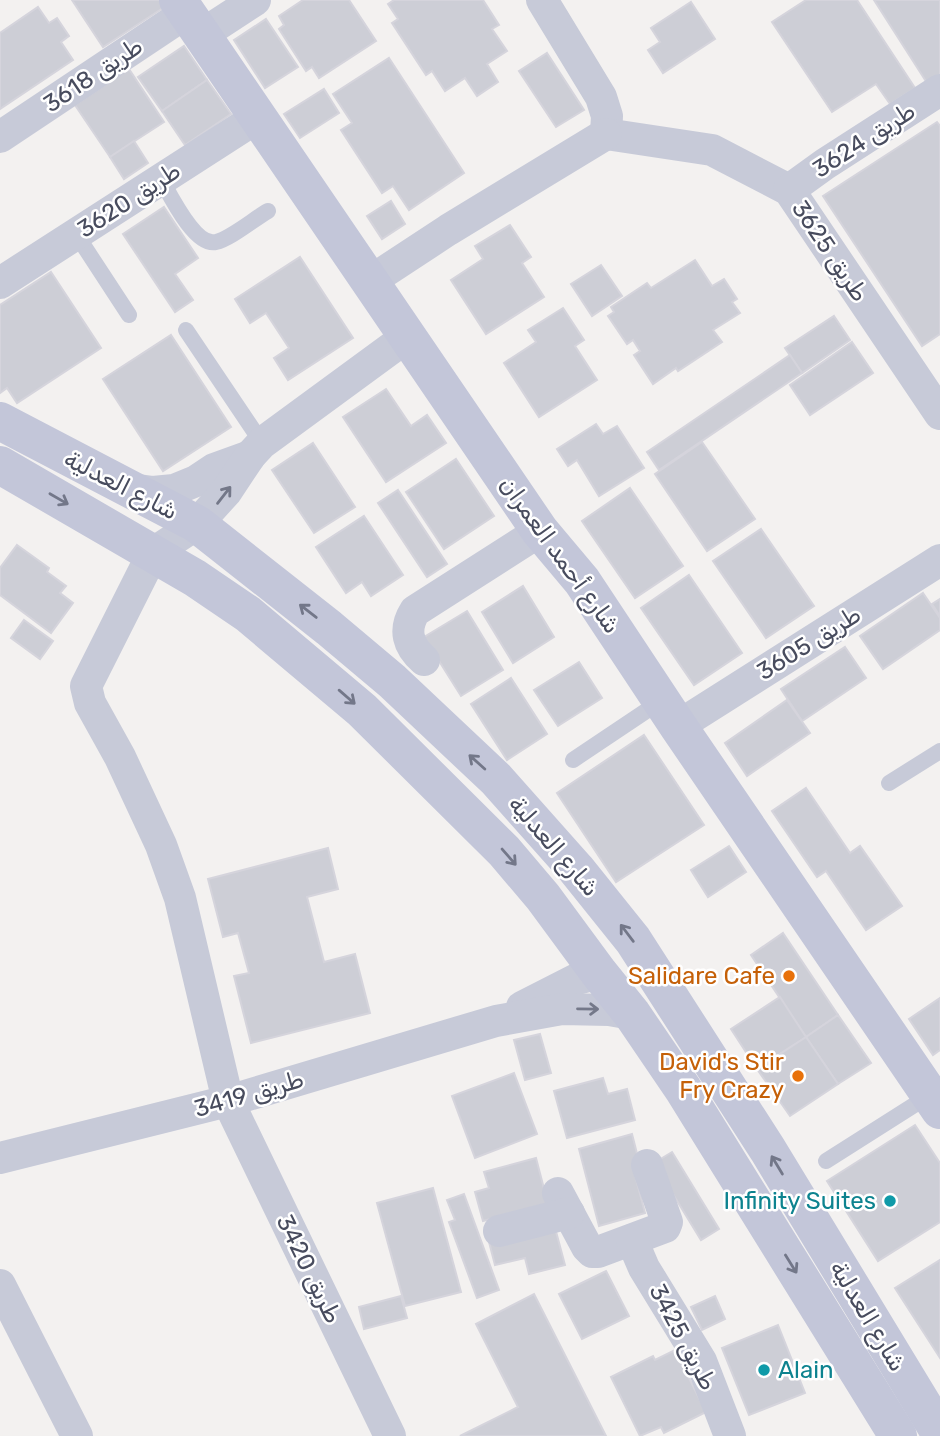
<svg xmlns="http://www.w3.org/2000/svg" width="940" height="1436" viewBox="0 0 940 1436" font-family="Rubik,Cairo,sans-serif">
  <rect width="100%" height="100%" fill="#f3f1f0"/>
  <g fill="#cdced6" stroke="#d5d4dc" stroke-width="2">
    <polygon points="72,0 162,0 166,6 103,47"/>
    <polygon points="303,0 349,0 376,41 319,78 312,67 306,71 279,29 284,25 279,16"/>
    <polygon points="394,0 483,0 499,25 492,29 507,51 487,64 498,82 477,96 465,78 445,91 432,71 426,75 392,23 398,19 388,4"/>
    <polygon points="806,0 857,0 915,88 890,104 876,84 832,112 772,22"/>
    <polygon points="874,0 940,0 940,75 927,83"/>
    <polygon points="691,2 715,39 663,73 648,50 660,42 651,28"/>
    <polygon points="38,7 49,23 57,18 69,36 61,42 73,60 0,109 0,33"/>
    <polygon points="266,19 298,67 265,88 234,40"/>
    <polygon points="184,46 207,80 162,111 138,77"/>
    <polygon points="547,53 584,110 556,127 519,71"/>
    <polygon points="389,58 464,173 409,210 393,186 382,193 341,130 352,123 333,94"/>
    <polygon points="129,69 164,122 110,157 75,105"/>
    <polygon points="207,80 231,114 185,145 162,111"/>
    <polygon points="324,89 339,113 300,138 284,114"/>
    <polygon points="937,122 940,126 940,334 922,346 823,196"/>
    <polygon points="134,141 148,163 124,179 110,157"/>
    <polygon points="391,201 405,224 382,239 367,216"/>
    <polygon points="164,207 198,258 175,274 193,300 175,312 123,234"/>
    <polygon points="510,225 531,257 522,263 544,297 486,334 451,280 483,259 475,246"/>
    <polygon points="300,257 353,338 288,380 274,358 289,348 266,313 250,323 235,299"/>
    <polygon points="695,260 712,286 724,279 737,299 732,302 740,313 713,330 722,342 678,371 676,368 653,384 634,355 640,351 633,340 627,344 608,316 614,312 611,307 647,283 651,288"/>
    <polygon points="601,265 622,296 592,316 571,284"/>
    <polygon points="51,272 101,348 17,403 7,388 0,393 0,305"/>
    <polygon points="563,308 584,340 575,346 597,380 539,417 504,363 536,342 528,330"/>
    <polygon points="834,316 850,340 802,373 785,348"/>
    <polygon points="171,335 231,427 163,471 103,379"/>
    <polygon points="852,342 873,373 810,415 790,385"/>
    <polygon points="790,355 802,373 659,470 647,452"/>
    <polygon points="386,389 411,426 427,415 446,443 386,482 343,417"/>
    <polygon points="596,424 603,434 617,426 644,468 599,496 577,460 568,466 557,449"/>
    <polygon points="702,442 755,519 707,551 655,474"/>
    <polygon points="313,443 355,507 314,533 272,470"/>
    <polygon points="456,459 494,516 444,549 406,492"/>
    <polygon points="630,488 683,566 635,598 582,521"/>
    <polygon points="398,490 447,564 427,577 378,503"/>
    <polygon points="364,516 403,575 371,596 362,582 346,593 316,547"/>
    <polygon points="761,529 814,606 766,638 713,561"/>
    <polygon points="17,545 49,568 47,572 66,586 60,593 73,603 51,633 0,595 0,568"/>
    <polygon points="689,575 742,653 694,685 641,608"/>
    <polygon points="523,586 554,637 513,663 482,612"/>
    <polygon points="923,593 940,618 940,630 883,669 860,636"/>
    <polygon points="940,599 940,616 932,604"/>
    <polygon points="467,611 503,670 461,696 424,637"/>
    <polygon points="24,620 53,641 40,659 11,638"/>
    <polygon points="845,647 866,678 802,721 781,689"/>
    <polygon points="579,662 602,698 558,726 534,690"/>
    <polygon points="511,678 547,734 507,760 471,704"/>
    <polygon points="787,700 810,733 747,776 725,743"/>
    <polygon points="644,735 704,825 616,882 557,793"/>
    <polygon points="806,788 850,853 860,846 902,906 866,930 826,871 817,877 772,811"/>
    <polygon points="729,846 746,872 708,897 691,870"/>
    <polygon points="328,848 338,889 307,897 324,962 355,954 370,1013 251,1043 234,976 249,973 238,933 223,937 208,879"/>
    <polygon points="783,933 838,1015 806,1037 751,955"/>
    <polygon points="780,997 806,1037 757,1069 731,1029"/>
    <polygon points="940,998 940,1050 933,1055 909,1019"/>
    <polygon points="838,1015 871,1063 838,1084 806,1037"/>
    <polygon points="540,1034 551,1073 525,1080 514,1040"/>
    <polygon points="806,1037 838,1084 790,1116 757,1069"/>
    <polygon points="514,1073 537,1134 475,1158 452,1096"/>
    <polygon points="603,1078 608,1094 627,1089 635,1120 567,1138 554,1091"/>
    <polygon points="915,1125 940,1163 940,1222 878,1261 827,1181"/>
    <polygon points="632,1134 642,1173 635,1175 645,1213 599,1226 579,1149"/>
    <polygon points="672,1152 719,1229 701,1240 654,1163"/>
    <polygon points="536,1158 548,1204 483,1221 475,1192 489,1188 484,1172"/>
    <polygon points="433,1188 461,1292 405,1306 377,1203"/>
    <polygon points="464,1194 499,1290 477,1298 449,1222 455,1220 447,1200"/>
    <polygon points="554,1224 565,1265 529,1274 525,1258 495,1265 489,1242"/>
    <polygon points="940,1260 940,1358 895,1288"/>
    <polygon points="606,1271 629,1316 582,1339 559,1294"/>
    <polygon points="534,1294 606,1436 460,1436 518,1407 476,1324"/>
    <polygon points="401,1296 407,1318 364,1329 359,1307"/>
    <polygon points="715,1296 725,1319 702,1330 691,1307"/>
    <polygon points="778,1325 805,1393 749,1415 722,1348"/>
    <polygon points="675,1350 706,1412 664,1433 661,1427 640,1436 611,1377 653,1356 655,1360"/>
  </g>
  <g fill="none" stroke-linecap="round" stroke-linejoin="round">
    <g stroke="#c7cad8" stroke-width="16">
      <path d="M 161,179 C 170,195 195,247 216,242 C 230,239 254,219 268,211"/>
      <polyline points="76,234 129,315"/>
      <polyline points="186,330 262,443"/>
      <polyline points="573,760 661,701"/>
      <polyline points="889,783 940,751"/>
      <polyline points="826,1161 930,1095"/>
    </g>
    <g stroke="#c7cad8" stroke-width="32">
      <polyline points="542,0 601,97 607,116 606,134"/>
      <polyline points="203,34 255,0"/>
      <polyline points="606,134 712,150 789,190 940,414"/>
      <polyline points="0,137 186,13"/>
      <polyline points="789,190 825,164 940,90"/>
      <polyline points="369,282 448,230 606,134"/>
      <polyline points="0,283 258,117"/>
      <polyline points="131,489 153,492 174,490 196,481 214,469 250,456"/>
      <path d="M 424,660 C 408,646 403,630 415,611 L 540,531"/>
      <polyline points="678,726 940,560"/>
      <polyline points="522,1007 577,979 599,973"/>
      <polyline points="0,1158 228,1101 496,1021 562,1009 609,1010 632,1014"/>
      <polyline points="558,1193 587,1247 592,1252 598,1252 665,1227 667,1222 647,1165"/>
      <polyline points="499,1231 569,1213"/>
      <polyline points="632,1240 644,1268 701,1361 730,1436"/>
      <polyline points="0,1285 77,1436"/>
      <polyline points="390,1436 228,1101 180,898 161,845 120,757 90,703 86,686 153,553 197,524 226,492 250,456 262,443 408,336"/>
    </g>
    <g stroke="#c3c6d9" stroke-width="38">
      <polyline points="178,0 540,531 582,581 678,726 940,1110"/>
      <polyline points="0,421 197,524 329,628 392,681 496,779 576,869 633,940 768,1150 940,1433"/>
      <polyline points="0,465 195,578 248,614 362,710 504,851 543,897 599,973 632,1014 683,1089 898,1436"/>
    </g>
  </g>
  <defs><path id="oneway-shaft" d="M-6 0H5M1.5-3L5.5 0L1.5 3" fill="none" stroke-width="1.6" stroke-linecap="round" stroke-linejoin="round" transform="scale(1.75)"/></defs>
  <g stroke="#747889">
    <use href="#oneway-shaft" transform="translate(224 495) rotate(-52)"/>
    <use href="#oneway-shaft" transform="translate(588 1009) rotate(1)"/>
  </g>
  <g stroke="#737789">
    <use href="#oneway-shaft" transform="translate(59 499) rotate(30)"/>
    <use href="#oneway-shaft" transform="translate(308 611) rotate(-142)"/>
    <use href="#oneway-shaft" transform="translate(347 697) rotate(41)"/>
    <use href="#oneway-shaft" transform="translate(477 762) rotate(-138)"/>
    <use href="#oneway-shaft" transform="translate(509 857) rotate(49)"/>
    <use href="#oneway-shaft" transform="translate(627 933) rotate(-127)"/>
    <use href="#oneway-shaft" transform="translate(777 1165) rotate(-121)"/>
    <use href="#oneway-shaft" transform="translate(791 1264) rotate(58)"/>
  </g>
  <g fill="#e8710a" stroke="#fff" stroke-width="2.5">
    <circle cx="789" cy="976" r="7"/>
    <circle cx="798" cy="1076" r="7"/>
  </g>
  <g fill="#0f9aa8" stroke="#fff" stroke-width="2.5">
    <circle cx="890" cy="1201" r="7"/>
    <circle cx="764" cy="1370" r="7"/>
  </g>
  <g text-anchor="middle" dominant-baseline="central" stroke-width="5" stroke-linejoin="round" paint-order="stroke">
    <g font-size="24" fill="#484c5e" stroke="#fff">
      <text transform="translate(93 75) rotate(-34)">طريق 3618</text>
      <text transform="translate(864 140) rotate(-33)">طريق 3624</text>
      <text transform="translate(129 200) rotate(-33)">طريق 3620</text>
      <text transform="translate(830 251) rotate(56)">طريق 3625</text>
      <text transform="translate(121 485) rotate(27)">شارع العدلية</text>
      <text transform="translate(560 555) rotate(54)">شارع أحمد العمران</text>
      <text transform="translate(809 643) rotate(-32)">طريق 3605</text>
      <text transform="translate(554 846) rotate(49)">شارع العدلية</text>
      <text transform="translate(249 1094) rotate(-16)">طريق 3419</text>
      <text transform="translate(309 1269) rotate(64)">طريق 3420</text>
      <text transform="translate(868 1316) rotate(59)">شارع العدلية</text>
      <text transform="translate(683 1337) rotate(62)">طريق 3425</text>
    </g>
    <g font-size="24" fill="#c56008" stroke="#fff" text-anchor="end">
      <text x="775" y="976">Salidare Cafe</text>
      <text x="784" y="1062">David's Stir<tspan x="784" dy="28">Fry Crazy</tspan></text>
    </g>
    <g font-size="24" fill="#0d838f" stroke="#fff" text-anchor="end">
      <text x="876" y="1201">Infinity Suites</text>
      <text x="778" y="1370" text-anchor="start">Alain</text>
    </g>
  </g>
</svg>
